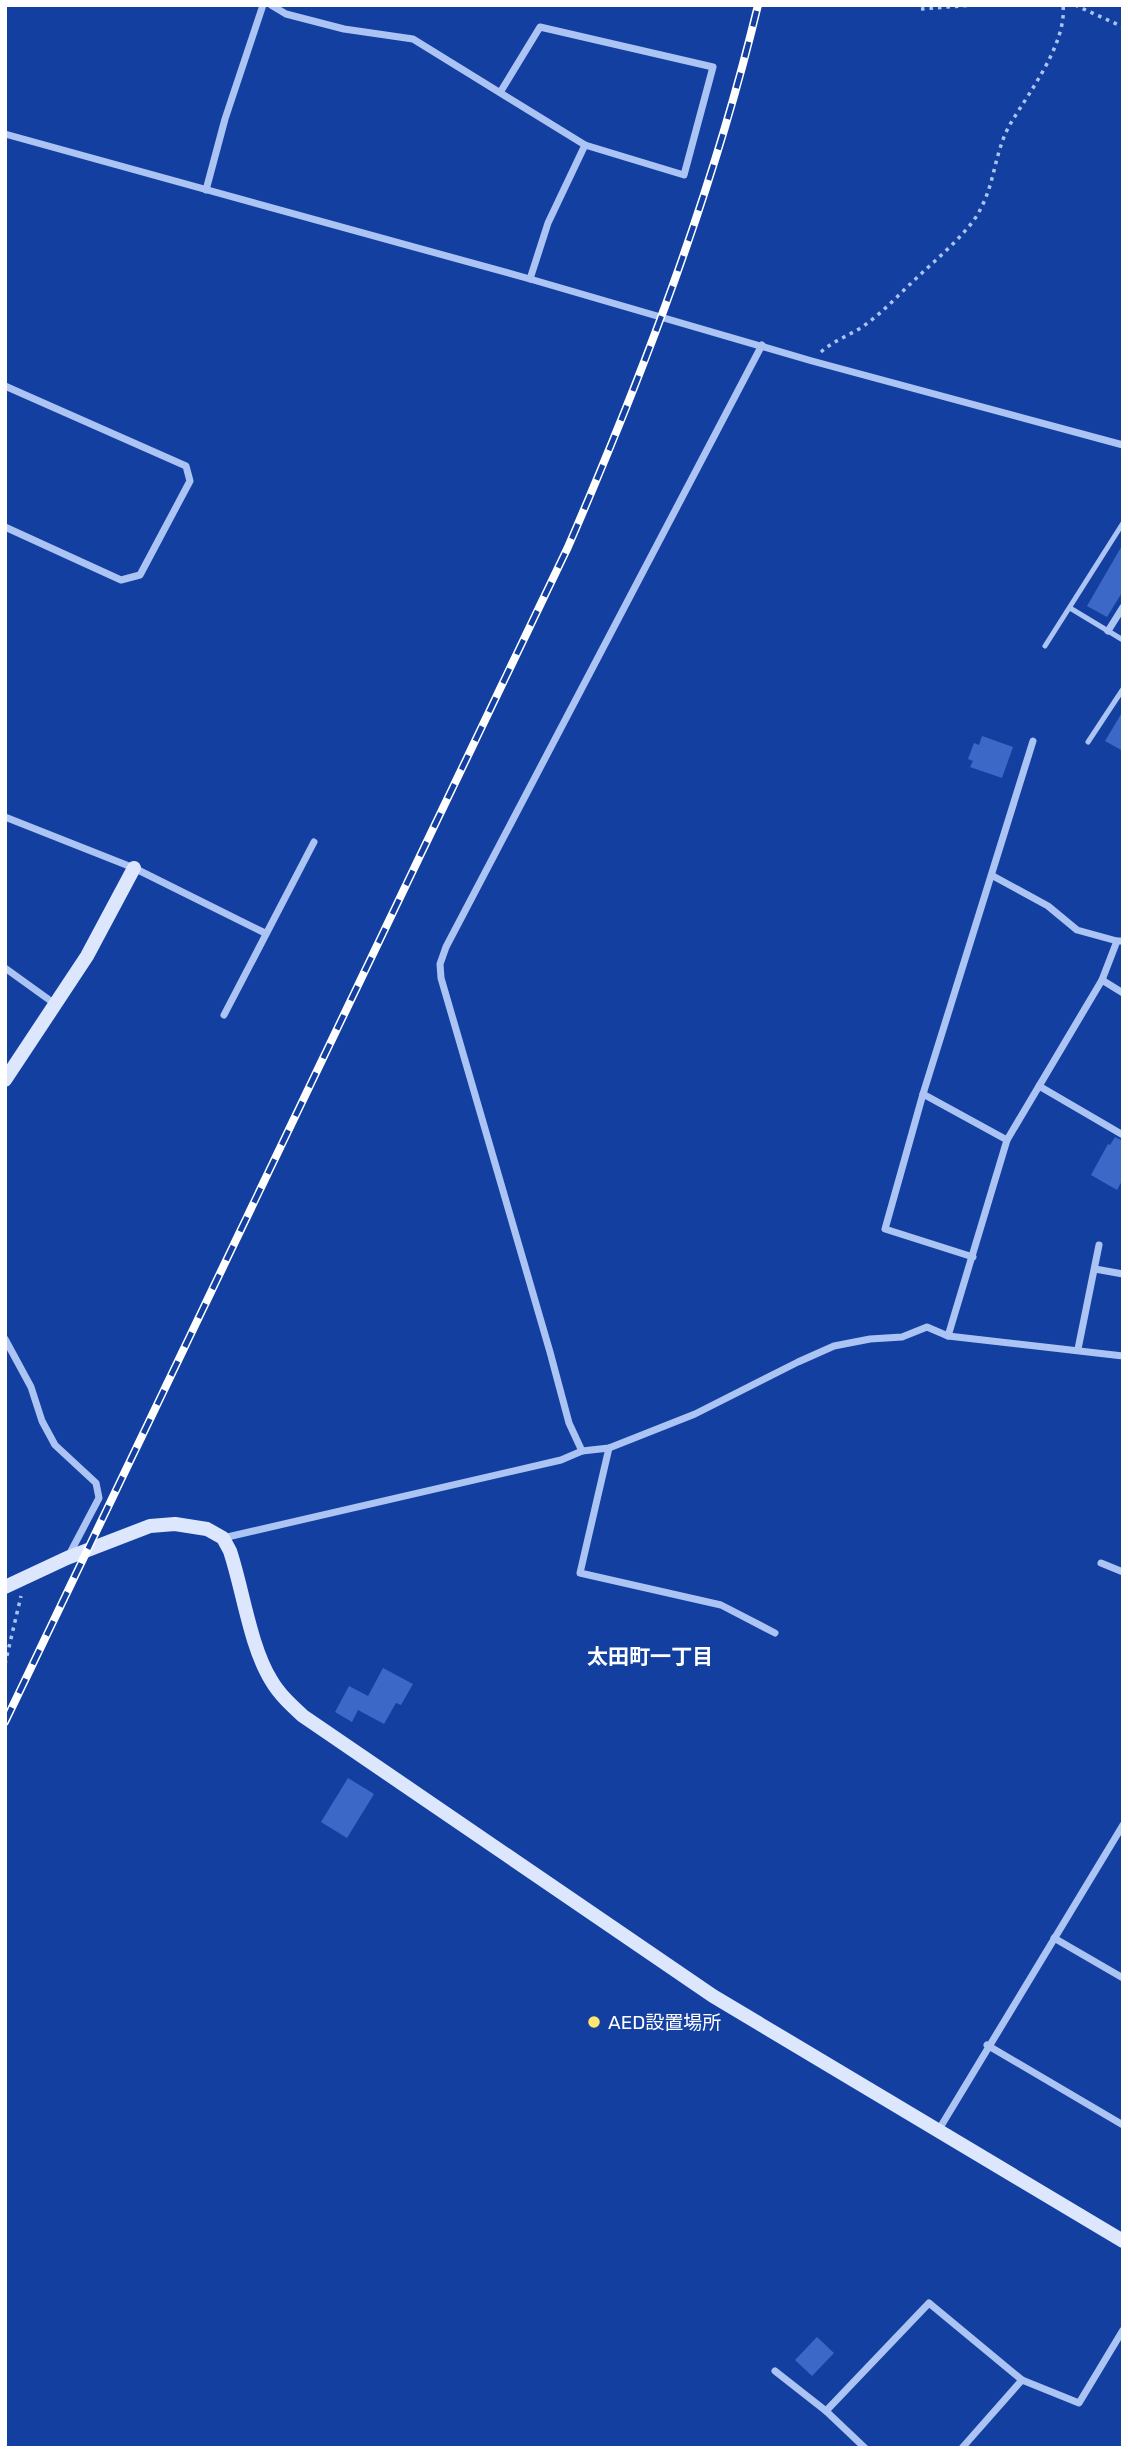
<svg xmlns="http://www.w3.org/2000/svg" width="1128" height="2453" viewBox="0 0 1128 2453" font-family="Rubik,'Noto Sans JP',sans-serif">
  <rect width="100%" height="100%" fill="#1340a0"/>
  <g fill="#3c69c7">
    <polygon points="1123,544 1123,591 1107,617 1087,606"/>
    <polygon points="1123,711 1123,751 1105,741"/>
    <polygon points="982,736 1013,747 1002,778 970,767 973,761 968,759 974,743 979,745"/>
    <polygon points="1115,1137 1123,1141 1123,1179 1117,1190 1091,1175 1108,1144 1110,1145"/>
    <polygon points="383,1668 413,1684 401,1705 396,1703 384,1724 358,1710 352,1722 335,1712 349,1686 368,1696"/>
    <polygon points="348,1778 374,1794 347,1838 321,1822"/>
    <polygon points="817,2337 834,2353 812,2376 795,2360"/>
  </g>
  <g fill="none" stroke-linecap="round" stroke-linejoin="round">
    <g stroke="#acc4f4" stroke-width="3.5" stroke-dasharray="3.5 5" stroke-linecap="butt">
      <polyline points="1075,5 1123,27"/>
      <polyline points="921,9 974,5"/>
      <path d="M 821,352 C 833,341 848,336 862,327 C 884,312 902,291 922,273 C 940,256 959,240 974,220 C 997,186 992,154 1012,121 C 1031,90 1067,42 1063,5"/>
      <polyline points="5,1664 21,1596"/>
    </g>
    <g stroke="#acc4f4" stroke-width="5">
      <polyline points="1070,608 1123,640"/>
      <polyline points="1045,646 1123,523"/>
      <polyline points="1088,742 1123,689"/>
    </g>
    <g stroke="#acc4f4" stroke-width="7">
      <polyline points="271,5 286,14 344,29 413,39 585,145"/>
      <polyline points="501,91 540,27 713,67 684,175 585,145 548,223 530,279"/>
      <polyline points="5,134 530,279 812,361 1123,445"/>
      <polyline points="206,190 225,119 263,5"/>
      <polyline points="5,386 186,466 190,481 140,575 121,580 5,527"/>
      <polyline points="1108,631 1123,607"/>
      <polyline points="5,817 134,868 265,933"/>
      <polyline points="993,876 1048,906 1077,930 1117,941"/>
      <polyline points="5,968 55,1004"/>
      <polyline points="1102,980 1123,993"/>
      <polyline points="224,1015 314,842"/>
      <polyline points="1039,1086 1123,1135"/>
      <polyline points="923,1094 1007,1140"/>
      <polyline points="973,1257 885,1229 923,1094 1033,741"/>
      <polyline points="1095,1269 1123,1274"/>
      <polyline points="948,1336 1007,1140 1102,980 1117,941 1123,941"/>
      <polyline points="5,1339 31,1387 42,1421 55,1445 96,1483 99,1498 69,1555"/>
      <polyline points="1078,1349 1099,1245"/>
      <polyline points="609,1448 580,1573 721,1605 775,1633"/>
      <polyline points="582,1451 569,1423 550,1352 441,978 440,964 446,947 762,345"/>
      <polyline points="223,1538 561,1460 582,1451 609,1448 695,1414 798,1362 834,1346 870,1339 902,1337 927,1327 948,1336 1123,1356"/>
      <polyline points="1101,1563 1123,1572"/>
      <polyline points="1054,1938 1123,1978"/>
      <polyline points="987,2045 1123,2125"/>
      <polyline points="938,2131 1123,1825"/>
      <polyline points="775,2371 826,2411 865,2448"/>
      <polyline points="1022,2380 1079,2403 1123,2330"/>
      <polyline points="826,2411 929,2303 1022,2380 962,2448"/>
    </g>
    <g stroke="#dce7fd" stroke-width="14">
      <polyline points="5,1080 87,956 134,868"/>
      <path d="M 5,1587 L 67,1558 L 150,1526 L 175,1524 L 207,1529 L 223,1538 L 230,1551 C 243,1590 250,1646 271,1680 C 279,1694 291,1705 303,1716 L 713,1996 L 1123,2241"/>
    </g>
    <g stroke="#fff" stroke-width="8">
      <path id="rail" d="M 5,1722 L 568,547 C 644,371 713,192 758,5"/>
    </g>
    <use href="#rail" stroke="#1340a0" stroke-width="5" stroke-dasharray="16" stroke-linecap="butt"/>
  </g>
  <circle fill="#ffe76f" stroke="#1340a0" stroke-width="2.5" cx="594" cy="2022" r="7"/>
  <g text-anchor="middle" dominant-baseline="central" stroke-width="7" stroke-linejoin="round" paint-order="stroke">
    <g font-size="19" fill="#fff" stroke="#1340a0" text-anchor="start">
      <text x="608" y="2022">AED設置場所</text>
    </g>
    <g font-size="21" font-weight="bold" fill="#fff" stroke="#1340a0">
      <text x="650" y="1656">太田町一丁目</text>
    </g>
  </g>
  <rect width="1128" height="2453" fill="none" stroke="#ffffff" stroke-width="14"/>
</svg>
